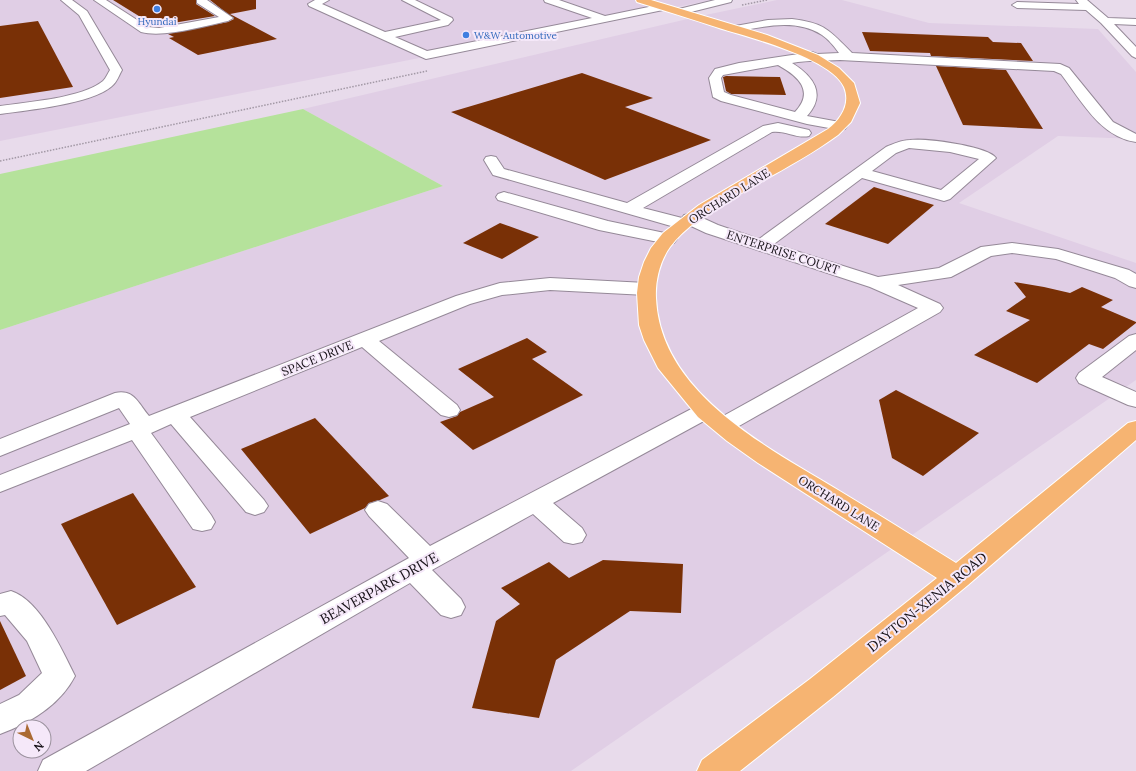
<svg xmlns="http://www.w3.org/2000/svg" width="1136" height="771" viewBox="0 0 1136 771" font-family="Lora,serif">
  <rect width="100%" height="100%" fill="#e8dbeb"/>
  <g fill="#e0cee5" fill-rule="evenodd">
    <polygon points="0,0 712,0 0,141"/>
    <path d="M 777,0 L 842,0 L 929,23 L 1098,29 L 1136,72 L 1136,139 L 1058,136 L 959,203 L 1136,263 L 1136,380 L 571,771 L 0,771 L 0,330 L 443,186 L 303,109 L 696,17 ZM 20,727 L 44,727 L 44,751 L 20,751 Z"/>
  </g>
  <polygon fill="#b5e29b" points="303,109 443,186 0,330 0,174"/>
  <g fill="#793006">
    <polygon points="113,0 196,0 196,4 215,16 155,26"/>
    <polygon points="210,0 256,0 256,9 230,14 277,39 198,55 169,38 174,37 168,34 228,22 234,19"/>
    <polygon points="38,21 73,87 0,98 0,26"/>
    <polygon points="862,32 988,37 993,42 1021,43 1033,61 931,56 930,53 870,51"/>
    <polygon points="936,66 1006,70 1043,129 963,125"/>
    <polygon points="582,73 653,98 625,107 711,140 605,180 451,112"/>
    <polygon points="726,76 780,77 786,95 731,94 726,91 723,77"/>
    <polygon points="874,187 934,205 888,244 825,224"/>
    <polygon points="500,223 539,237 502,259 463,243"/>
    <polygon points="1014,282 1044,287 1070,293 1082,287 1113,300 1101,307 1136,322 1136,323 1103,349 1089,344 1037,383 974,355 1030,320 1006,311 1026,297"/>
    <polygon points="527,338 547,352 532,359 583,395 473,450 440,422 457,416 460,412 494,397 458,369"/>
    <polygon points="896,390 979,433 923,476 892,458 879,400"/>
    <polygon points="315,418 389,496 380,500 369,503 365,508 310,534 241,449"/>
    <polygon points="133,493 196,587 117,625 61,524"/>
    <polygon points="603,560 683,564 681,613 630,611 556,660 539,718 472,708 496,621 520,604 501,588 549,562 569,578"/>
    <polygon points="0,621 26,676 0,690"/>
  </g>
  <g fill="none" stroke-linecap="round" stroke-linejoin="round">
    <g stroke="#958998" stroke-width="2">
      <g id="minor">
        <path d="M 61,0 L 72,0 L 87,11 L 122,70 C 119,75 117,82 112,86 C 92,104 28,110 0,114 L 0,106 C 27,102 83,98 103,81 C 106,78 108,73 110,70 L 79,15 Z"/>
        <path d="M 94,0 L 106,0 L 148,27 L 159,28 L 219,17 L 197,3 L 197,0 L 207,0 L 233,18 L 228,21 C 204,26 164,38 141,32 Z"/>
        <polygon points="315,0 329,0 322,4 385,32 441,20 402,0 415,0 452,18 453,20 448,25 395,37 427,51 592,18 545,2 544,0 559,0 605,16 663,4 668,7 663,10 426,59 309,6 308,4"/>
        <polygon points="715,0 732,0 731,2 679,15 674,12 675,10"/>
        <polygon points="1076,0 1087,0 1108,18 1136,19 1136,25 1114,24 1136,47 1136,58 1132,56 1101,23 1086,10 1017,8 1012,5 1017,2 1079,4"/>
        <path d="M 792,19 C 825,23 829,30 852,53 L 1060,64 L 1069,68 L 1113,122 L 1136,134 L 1136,142 C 1100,137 1081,100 1061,74 L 1054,71 L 840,60 C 823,61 808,60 792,63 C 813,76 827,94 807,116 L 845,123 L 847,126 L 845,129 L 840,130 L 807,124 L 721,101 L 713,97 L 709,78 L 715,69 L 739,63 L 812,52 L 817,54 L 839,53 C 834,46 828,39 822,35 C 796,18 762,27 734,32 L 729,29 L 730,27 L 768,20 ZM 778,65 C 798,76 815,91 795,112 L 731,95 L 724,92 L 721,78 L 723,75 Z"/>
        <path d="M 778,123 L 809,130 L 811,133 L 809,136 C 797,139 785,130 772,132 L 643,208 L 682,218 L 684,215 L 690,214 L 696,215 L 718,225 L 759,239 L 886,147 C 893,144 901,140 910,140 C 925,138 988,146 996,158 L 950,199 L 944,201 L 862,178 L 774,244 L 878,277 L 939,268 L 981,247 L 1012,243 L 1058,249 L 1129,270 L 1136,274 L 1136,288 L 1129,286 L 1115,278 L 1056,259 L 1012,253 L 991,256 L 951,277 L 898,285 L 940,304 L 943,308 L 940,312 L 732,430 L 724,432 L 716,430 L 712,425 L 716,420 L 918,308 L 870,287 L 706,233 L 691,226 L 684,229 L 678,228 L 493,175 L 484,160 L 486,157 L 491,156 L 496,157 L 504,169 L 627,203 L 763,126 ZM 909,148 L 950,152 L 979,159 L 941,190 L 872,171 L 896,153 Z"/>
        <polygon points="504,192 608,221 674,235 677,239 674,243 668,244 599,230 498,200 496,197 498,194"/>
        <path d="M 550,278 L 646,283 L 653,285 L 655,289 L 653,293 L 646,295 L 550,290 L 502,295 L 470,304 L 379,341 L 457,405 L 460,410 L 457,415 L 449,417 L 441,415 L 362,347 L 190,417 L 264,500 L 268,506 L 264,512 L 255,515 L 246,512 L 171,424 L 151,433 L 211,515 L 215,522 L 211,529 L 202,531 L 193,529 L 132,440 L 0,492 L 0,475 L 130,424 L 119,408 L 0,456 L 0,439 L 115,393 C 134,389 138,403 149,416 L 456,296 L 500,283 Z"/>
        <polygon points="1136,334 1136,350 1102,377 1136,392 1136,407 1128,405 1079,383 1076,378 1079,373 1129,336"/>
        <polygon points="705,404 713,406 716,411 713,416 553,503 582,528 586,535 582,542 573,544 564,542 533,514 432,570 461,599 465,607 461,615 451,618 441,615 410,583 86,771 38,771 43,760 409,558 369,516 365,510 369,504 378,501 387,504 430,546 697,406"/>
        <path d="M 11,591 C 40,600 62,650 75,676 C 60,705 30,723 0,734 L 0,704 L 19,695 L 42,673 L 27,641 L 5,615 L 0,616 L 0,594 Z"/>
      </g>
    </g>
    <g stroke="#fff" stroke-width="2">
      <path id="major" d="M 636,0 L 651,0 L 767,35 L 818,55 L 839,68 L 854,83 L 860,103 L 851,122 L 838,135 C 804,160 764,179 728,201 C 708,213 685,227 670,247 C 660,261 655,281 656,298 C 660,393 767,447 838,490 C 878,514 917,539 956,563 L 1128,423 L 1136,421 L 1136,440 L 968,585 L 833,697 L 740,771 L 697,771 L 702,760 L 810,679 L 937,578 L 758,463 L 727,441 L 698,417 L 658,368 L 644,340 L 639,325 L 637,293 L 639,277 L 644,262 L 651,248 L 663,233 L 699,205 L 828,129 C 841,119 851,104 844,87 C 831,58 748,37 719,28 C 692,19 665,11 637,2 Z"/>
    </g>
    <g stroke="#a298a5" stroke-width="1.5" stroke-dasharray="1.5 1.5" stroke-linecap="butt">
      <polyline points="742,5 767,0"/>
      <polyline points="0,161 427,71"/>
    </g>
    <use href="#minor" fill="#fff" fill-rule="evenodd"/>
    <use href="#major" fill="#f6b472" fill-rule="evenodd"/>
  </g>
  <g fill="#3f7fe0" stroke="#f5e8f9" stroke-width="1.5">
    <circle cx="157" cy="9" r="4"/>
    <circle cx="466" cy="35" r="4"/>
  </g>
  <g text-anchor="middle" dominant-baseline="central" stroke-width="4" stroke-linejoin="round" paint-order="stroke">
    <g font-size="10" fill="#366cbe" stroke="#f5e8f9">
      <text x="157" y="21">Hyundai</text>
      <text x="474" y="35" text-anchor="start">W&amp;W Automotive</text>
    </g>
    <g font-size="12" fill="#151016" stroke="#f5e8f9">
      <text transform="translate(729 196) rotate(-32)">ORCHARD LANE</text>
      <text transform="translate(783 252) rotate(18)">ENTERPRISE COURT</text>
      <text transform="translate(317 358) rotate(-22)">SPACE DRIVE</text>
      <text transform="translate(839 503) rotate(32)">ORCHARD LANE</text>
    </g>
    <g font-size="14" fill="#151016" stroke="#f5e8f9">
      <text transform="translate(379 588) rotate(-29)">BEAVERPARK DRIVE</text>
      <text transform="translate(927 602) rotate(-39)">DAYTON-XENIA ROAD</text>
    </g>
  </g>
  <g transform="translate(32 739) rotate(137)"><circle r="19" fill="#f5e8f9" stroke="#9b929e"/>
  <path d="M0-3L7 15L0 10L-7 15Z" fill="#aa6a33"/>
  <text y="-6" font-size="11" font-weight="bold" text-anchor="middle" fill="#151016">N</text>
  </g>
</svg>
